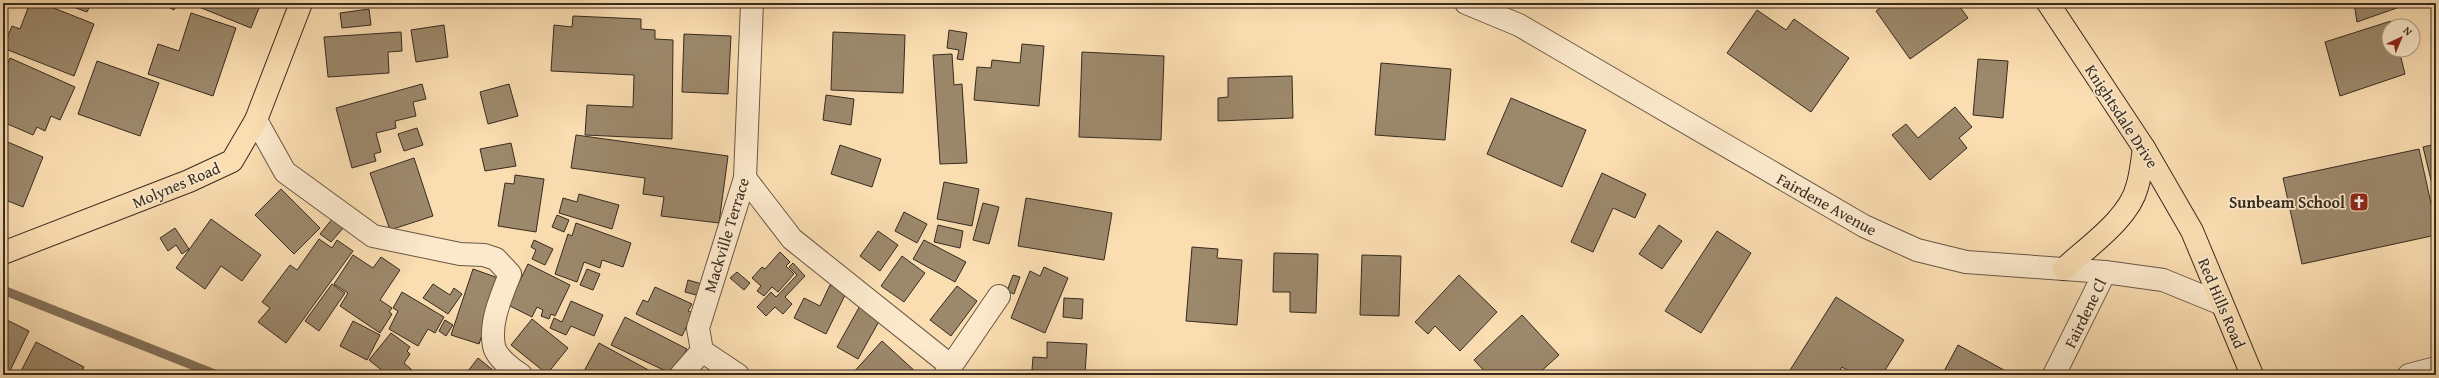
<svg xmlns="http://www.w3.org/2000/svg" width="2439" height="378" viewBox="0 0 2439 378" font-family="'Gentium Book Plus',serif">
  <rect width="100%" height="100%" fill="#faddb1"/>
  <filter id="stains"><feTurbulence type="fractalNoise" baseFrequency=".005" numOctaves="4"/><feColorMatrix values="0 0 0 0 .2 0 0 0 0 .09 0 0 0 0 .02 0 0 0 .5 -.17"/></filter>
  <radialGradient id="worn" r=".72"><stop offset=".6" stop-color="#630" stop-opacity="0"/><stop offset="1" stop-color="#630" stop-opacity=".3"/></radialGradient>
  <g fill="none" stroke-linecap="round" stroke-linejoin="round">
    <polyline stroke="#847159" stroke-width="9" points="3,290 217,375"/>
  </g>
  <g fill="#9c886b" stroke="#372b1f">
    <polygon points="30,3 41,3 94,24 74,76 3,48 12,26 20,29"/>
    <polygon points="62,3 91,3 87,12"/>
    <polygon points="160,3 177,3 174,10"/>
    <polygon points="189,3 261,3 251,28"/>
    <polygon points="1888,3 1957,3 1968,18 1910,59 1876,11"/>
    <polygon points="2354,3 2411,3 2357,22"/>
    <polygon points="369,9 371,25 342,28 340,13"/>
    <polygon points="1757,10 1786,30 1794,19 1849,58 1811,112 1727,53"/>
    <polygon points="191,13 236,28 213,96 148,74 158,44 179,51"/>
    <polygon points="573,16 641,19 641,29 655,30 655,39 673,40 672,139 585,135 587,105 633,107 634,75 551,71 554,25 572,27"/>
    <polygon points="2391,21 2393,26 2389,26 2389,50 2399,50 2405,74 2340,96 2325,42"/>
    <polygon points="444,25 448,57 416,62 411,30"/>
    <polygon points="949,30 967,33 963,60 957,59 959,50 947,48"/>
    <polygon points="401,32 402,51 388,52 389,73 328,77 324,37"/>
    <polygon points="833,32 905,35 903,93 831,90"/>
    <polygon points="684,34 731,36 728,94 682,92"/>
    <polygon points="1022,44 1044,46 1039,106 974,100 977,67 991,68 992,60 1020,63"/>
    <polygon points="1082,52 1164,56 1161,140 1079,137"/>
    <polygon points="952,54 954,85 962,84 967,163 940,164 933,55"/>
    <polygon points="10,58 75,87 60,120 51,116 45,131 37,127 33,135 3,122 3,75"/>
    <polygon points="1978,59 2008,61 2003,118 1973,115"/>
    <polygon points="97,61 159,83 140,136 78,114"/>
    <polygon points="1381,63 1451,69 1445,140 1375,135"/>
    <polygon points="1292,76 1293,118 1218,121 1218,98 1228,97 1228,78"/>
    <polygon points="422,84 426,99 413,102 416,116 395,121 396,128 376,133 381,152 374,154 376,161 352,168 336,108"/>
    <polygon points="509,84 518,116 488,124 480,92"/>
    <polygon points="826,95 854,99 851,125 823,120"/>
    <polygon points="1511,98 1586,130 1562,187 1487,154"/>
    <polygon points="1955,107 1972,127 1959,138 1967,148 1930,180 1892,135 1906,124 1918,138"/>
    <polygon points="417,128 423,145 404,151 398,134"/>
    <polygon points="576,135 728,156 719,223 661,216 664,197 643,194 645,178 571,168"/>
    <polygon points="3,140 43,157 23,207 3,199"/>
    <polygon points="511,143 516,166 485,171 480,149"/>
    <polygon points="2436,144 2436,201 2423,147"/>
    <polygon points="840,145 881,159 872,187 831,174"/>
    <polygon points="2419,149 2436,226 2436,235 2302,264 2283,178"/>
    <polygon points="414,158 433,216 390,230 370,173"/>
    <polygon points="1602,173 1646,194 1635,218 1613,208 1593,252 1571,242"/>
    <polygon points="515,175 544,179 536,232 498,226 505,183 514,184"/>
    <polygon points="944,182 979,189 972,226 937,219"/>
    <polygon points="281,189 320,228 294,254 255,215"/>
    <polygon points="579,194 619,205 612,229 559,213 563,198 577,202"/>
    <polygon points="1026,198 1112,213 1104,260 1018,246"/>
    <polygon points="983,203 999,207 989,244 973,240"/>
    <polygon points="904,212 927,224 917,243 895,231"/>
    <polygon points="557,215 569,220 564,232 552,227"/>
    <polygon points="333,218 344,227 331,242 320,234"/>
    <polygon points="211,219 261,255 242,281 221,266 205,289 176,268"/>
    <polygon points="576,223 631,243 623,267 602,260 600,268 584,262 577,282 555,274 568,234 572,236"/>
    <polygon points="938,225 963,231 960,248 934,242"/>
    <polygon points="1659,225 1682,241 1662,269 1639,254"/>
    <polygon points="175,228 189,249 182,254 176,245 168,251 160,238"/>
    <polygon points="878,231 898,245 880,271 860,256"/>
    <polygon points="1717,231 1751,253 1701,333 1665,311"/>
    <polygon points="319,239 332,248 337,240 353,251 286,343 258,322 270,308 262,302 290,265 297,270"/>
    <polygon points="534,240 553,249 545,265 532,259 536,250 531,247"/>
    <polygon points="924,240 966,262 955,282 913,259"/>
    <polygon points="1192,247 1218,249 1217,258 1242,260 1237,325 1186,321"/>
    <polygon points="780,252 790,262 786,266 794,274 778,292 772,287 764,296 757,291 761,286 752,278 762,267 765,269"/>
    <polygon points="1274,253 1318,254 1316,313 1290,312 1290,292 1273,292"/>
    <polygon points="353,255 373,268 381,257 400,270 380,300 392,308 389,312 392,314 380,333 340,306 348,293 334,284"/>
    <polygon points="1362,255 1401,256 1399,316 1360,315"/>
    <polygon points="902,256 925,273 904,302 881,286"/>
    <polygon points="793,263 805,276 785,297 792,304 783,314 775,307 766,316 757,307 771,292 776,297 797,275 789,267"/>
    <polygon points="528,264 570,285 555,316 551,314 549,319 541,316 543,310 537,307 532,317 508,305"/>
    <polygon points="1044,267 1068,278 1045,333 1011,318 1030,271 1040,276"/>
    <polygon points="473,269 501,279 479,344 451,335"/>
    <polygon points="587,269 600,274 593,290 580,285"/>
    <polygon points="737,272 750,283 744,290 730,278"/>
    <polygon points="1013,275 1020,277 1014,294 1007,291"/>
    <polygon points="1459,275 1497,312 1460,351 1435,326 1428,334 1415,322"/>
    <polygon points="688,280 702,284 700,296 685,292"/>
    <polygon points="332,284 345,293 319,331 305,321"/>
    <polygon points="433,284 450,295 454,288 462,294 448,314 423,298"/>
    <polygon points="830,285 846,293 826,334 794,318 804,298 820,306"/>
    <polygon points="957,286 977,301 951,336 930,320"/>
    <polygon points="655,287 692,304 688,311 693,313 682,336 636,314 643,300 648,302"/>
    <polygon points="402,292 444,317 435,333 428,329 418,346 389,329 398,311 393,308"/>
    <polygon points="1836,297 1904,340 1882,375 1855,375 1842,367 1837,375 1787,375"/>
    <polygon points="1064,298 1083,299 1082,319 1063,317"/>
    <polygon points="571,301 603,315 594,336 571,326 566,335 550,328 554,318 562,322"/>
    <polygon points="861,304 882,316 858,359 837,347"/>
    <polygon points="1522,315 1559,355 1537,375 1488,375 1474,360"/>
    <polygon points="625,317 687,349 674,375 611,345"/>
    <polygon points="3,318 29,331 8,375 3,375"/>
    <polygon points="532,319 568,348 547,374 511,345"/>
    <polygon points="445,320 453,325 446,336 439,331"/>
    <polygon points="353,321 380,335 367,360 340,346"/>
    <polygon points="391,333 410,347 407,351 410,354 404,363 412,370 408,375 381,375 384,372 369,360"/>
    <polygon points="882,341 917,373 915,375 851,375"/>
    <polygon points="36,342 84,367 80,375 19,375"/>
    <polygon points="1047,342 1087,344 1085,374 1032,370 1033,357 1047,358"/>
    <polygon points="599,343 652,372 650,375 582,375"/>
    <polygon points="1958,345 2013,375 1942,375"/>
    <polygon points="478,358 494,371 491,375 465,375"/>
  </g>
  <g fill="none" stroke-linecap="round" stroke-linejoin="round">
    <g stroke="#685844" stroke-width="24">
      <g id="minor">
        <polyline points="1466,3 1519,25 1864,226 1917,250 1966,262 2105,272 2163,280 2222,304"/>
        <path d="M 256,120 L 285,172 L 373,236 L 460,254 L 484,255 L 496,259 L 510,274 C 502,295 489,322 494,346 C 496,357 512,369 521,375"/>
        <polyline points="745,178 792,239 951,366"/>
        <polyline points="681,375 702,351"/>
        <polyline points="738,375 702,351 698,328 745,178 752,3"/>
        <polyline points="945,375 999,296"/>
        <polyline points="2054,375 2105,272"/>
        <polyline points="2409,375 2436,368"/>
      </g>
    </g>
    <g stroke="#372b1f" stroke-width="24">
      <g id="major">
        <polyline points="2048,3 2144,148 2192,231 2252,375"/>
        <polyline points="3,253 189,181 232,161 256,120 301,3"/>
        <path d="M 2064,269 C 2087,247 2129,219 2137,187 C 2141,175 2142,161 2144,148"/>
      </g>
    </g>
    <use href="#minor" stroke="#fce9cc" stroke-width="22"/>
    <use href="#major" stroke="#faddb1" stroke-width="22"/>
  </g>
  <defs>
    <g id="church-square" transform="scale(1)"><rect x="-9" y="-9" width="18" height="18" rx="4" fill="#8f2418" stroke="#fce9cc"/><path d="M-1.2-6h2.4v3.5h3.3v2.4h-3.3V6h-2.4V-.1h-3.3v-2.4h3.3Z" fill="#fff"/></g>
  </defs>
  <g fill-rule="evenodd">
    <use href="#church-square" x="2359" y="202"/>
  </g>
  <g text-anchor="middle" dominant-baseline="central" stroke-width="3.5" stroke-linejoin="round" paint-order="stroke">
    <g font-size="16" fill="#372b1f" stroke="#fce9cc">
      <text transform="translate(2122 116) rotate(57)">Knightsdale Drive</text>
      <text transform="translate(176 185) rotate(-23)">Molynes Road</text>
      <text transform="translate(1827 204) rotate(29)">Fairdene Avenue</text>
      <text transform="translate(726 235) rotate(-73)">Mackville Terrace</text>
      <text transform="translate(2222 303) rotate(67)">Red Hills Road</text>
      <text transform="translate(2085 313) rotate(-64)">Fairdene Cl</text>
    </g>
    <g font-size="16" font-weight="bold" fill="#372b1f" stroke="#fce9cc" text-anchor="end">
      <text x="2345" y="202">Sunbeam School</text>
    </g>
  </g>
  <rect width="2439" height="378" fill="none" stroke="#faddb1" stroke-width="16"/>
  <rect x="4" y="4" width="2431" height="370" fill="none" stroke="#372b1f" stroke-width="2"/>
  <rect x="8" y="8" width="2423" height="362" fill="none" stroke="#372b1f"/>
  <g transform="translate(2401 38) rotate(44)"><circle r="19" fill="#fce9cc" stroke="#ad9d87"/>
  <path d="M0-3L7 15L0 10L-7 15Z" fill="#8f2418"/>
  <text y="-6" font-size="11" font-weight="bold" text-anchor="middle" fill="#372b1f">N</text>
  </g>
  <rect width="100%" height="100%" filter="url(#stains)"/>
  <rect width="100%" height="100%" fill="url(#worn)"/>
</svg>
